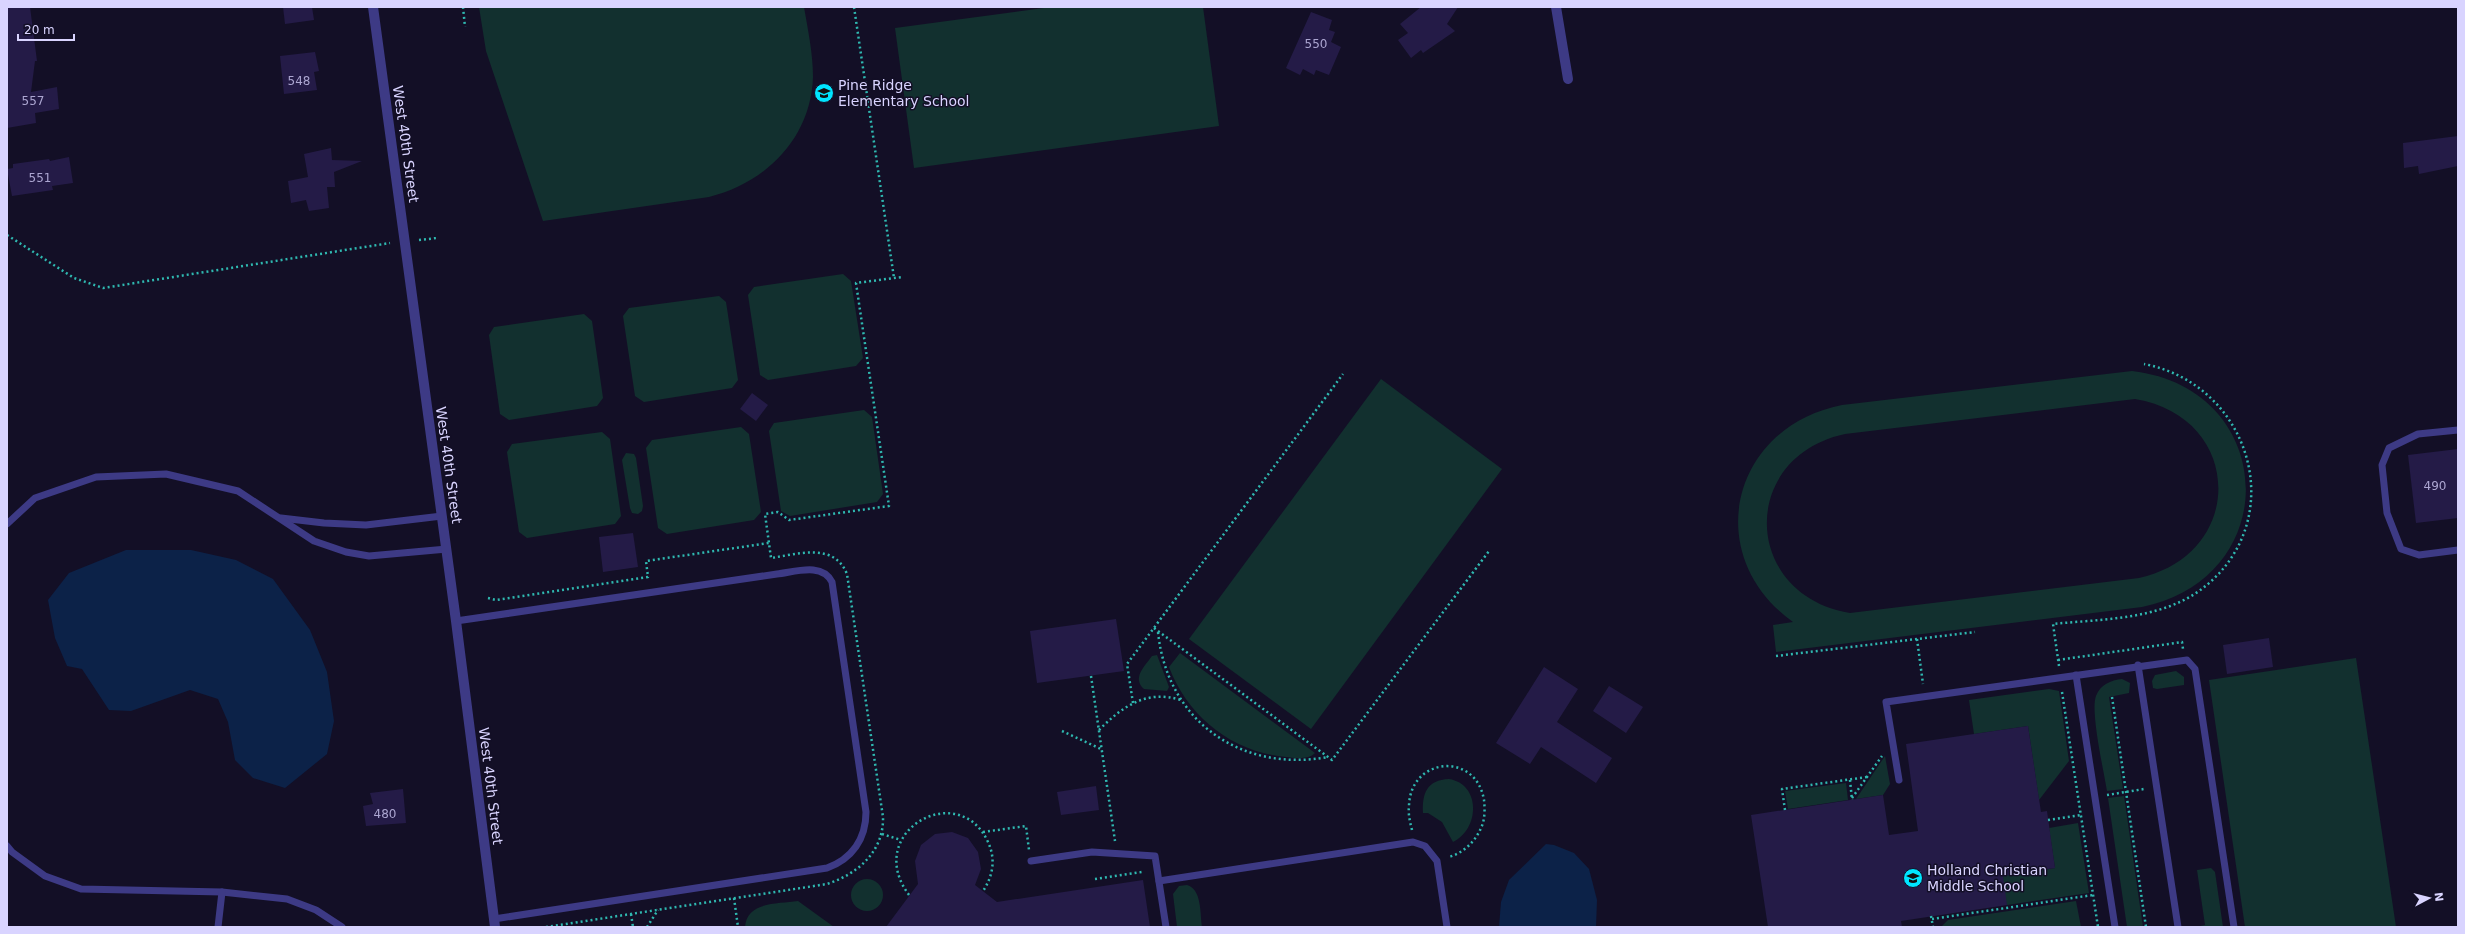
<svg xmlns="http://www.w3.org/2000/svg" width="2465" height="934" viewBox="0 0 2465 934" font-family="'DejaVu Sans',sans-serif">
  <rect width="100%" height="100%" fill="#130f26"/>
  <g fill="#12302f" fill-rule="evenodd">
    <path d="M 479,7 L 804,7 C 808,30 813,54 813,77 C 811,138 766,183 709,197 L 543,221 L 486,51 Z"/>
    <polygon points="1051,7 1203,7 1219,126 914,168 895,28"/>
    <polygon points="843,274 851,281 863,358 856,366 768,380 760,375 748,295 754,287"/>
    <polygon points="719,296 726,302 738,380 732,388 644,402 635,396 623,316 629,308"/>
    <polygon points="584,314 592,321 603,398 597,406 509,420 500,414 489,335 494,327"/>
    <path d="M 2132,371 C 2278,388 2286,577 2142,607 L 1776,652 L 1773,625 L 1793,622 C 1700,555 1731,427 1842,405 ZM 2135,399 C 2244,417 2247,554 2139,578 L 1850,613 C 1742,595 1738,457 1845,434 Z"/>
    <polygon points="1381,379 1502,469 1311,729 1189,639"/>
    <polygon points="864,410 872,417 883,494 877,502 790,516 781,511 769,431 774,423"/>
    <polygon points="741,427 749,434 761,512 754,520 667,534 658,528 646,448 652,440"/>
    <polygon points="602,432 610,439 621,516 615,524 527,538 519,532 507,452 512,444"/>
    <polygon points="626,453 634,454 636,458 643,506 642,511 638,514 632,513 630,508 622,460"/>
    <path d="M 1180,653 L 1315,753 C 1309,760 1294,758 1286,757 C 1232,752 1188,717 1169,667 Z"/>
    <path d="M 1157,655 L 1169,687 L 1167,691 L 1144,689 C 1132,678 1144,667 1152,656 Z"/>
    <polygon points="2356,658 2396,927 2245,927 2209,680"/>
    <polygon points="2176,671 2184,677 2184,685 2157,689 2153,688 2152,681 2155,675"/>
    <path d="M 2122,679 L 2130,683 L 2129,693 L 2109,697 L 2123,789 L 2107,791 C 2104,772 2090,711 2096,696 C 2100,685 2111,680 2122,679 Z"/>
    <polygon points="2049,689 2059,691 2069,761 2039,800 2028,726 1974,734 1969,700"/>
    <polygon points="1885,756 1890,784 1883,795 1856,799"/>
    <path d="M 1449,779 C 1481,784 1480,829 1453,842 L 1442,822 L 1428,813 L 1423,813 C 1422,793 1427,780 1449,779 Z"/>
    <polygon points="1846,783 1848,800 1788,809 1785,791"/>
    <polygon points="2124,796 2143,927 2127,927 2108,798"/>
    <polygon points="2078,823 2089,893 2007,905 1995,877 2055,868 2049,828"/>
    <polygon points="2211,868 2215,872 2223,927 2195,927 2205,925 2197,870"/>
    <circle cx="867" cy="895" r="16"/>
    <path d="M 1187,885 C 1202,889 1200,914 1202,927 L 1177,927 L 1173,894 L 1179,886 Z"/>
    <path d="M 798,901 L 834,927 L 745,927 C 747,901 779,904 798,901 Z"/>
    <polygon points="2076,901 2081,927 1941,927 1948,920"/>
  </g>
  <g fill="#0c2248">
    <polygon points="126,550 191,550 236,560 273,579 310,630 327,672 334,721 327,754 285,788 253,778 235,760 228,722 218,699 190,690 131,711 109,710 82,669 67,666 55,638 48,600 69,573"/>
    <polygon points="1546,844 1554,845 1574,853 1589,869 1597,900 1596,927 1499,927 1501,902 1509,880"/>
  </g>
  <g fill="#241b47">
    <polygon points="7,7 30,7 37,61 35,61 31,92 57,87 59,109 35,113 36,123 7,128"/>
    <polygon points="283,7 312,7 314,20 285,24"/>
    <polygon points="1421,7 1458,7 1447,24 1455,31 1423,53 1421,50 1411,58 1398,40 1408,33 1400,24"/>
    <polygon points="1311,12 1332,20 1329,30 1335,32 1331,42 1341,47 1329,75 1316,70 1314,75 1303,69 1300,75 1286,68"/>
    <polygon points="315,52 319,71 314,72 317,90 284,94 280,56"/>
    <polygon points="2458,136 2458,166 2419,174 2418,166 2404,168 2403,143"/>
    <polygon points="331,148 332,160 362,161 334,172 335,187 327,187 329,208 309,211 306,200 291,203 288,181 308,177 304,154"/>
    <polygon points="69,157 73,183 52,186 53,190 12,196 7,169 13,168 13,164 49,159 50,161"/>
    <polygon points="752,393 768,405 756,421 740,409"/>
    <polygon points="2458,449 2458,518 2416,523 2408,455"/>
    <polygon points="633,533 638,567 603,572 599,537"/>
    <polygon points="1116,619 1124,671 1037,683 1030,631"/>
    <polygon points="2269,638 2273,667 2227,674 2223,645"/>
    <polygon points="1544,667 1578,689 1557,722 1612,758 1596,783 1541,747 1530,764 1496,743"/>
    <polygon points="1609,686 1643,707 1626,733 1593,711"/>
    <polygon points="2028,726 2041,812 2047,811 2055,868 2003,876 2007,905 1901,921 1902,927 1768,927 1751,815 1883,795 1889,835 1918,831 1906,744"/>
    <polygon points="1096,786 1099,810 1061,815 1057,792"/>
    <polygon points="403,789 406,823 366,826 363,806 373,804 370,793"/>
    <polygon points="952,832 968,838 978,852 981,869 975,885 997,902 1143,880 1150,927 886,927 918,884 915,861 921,845 935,834"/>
  </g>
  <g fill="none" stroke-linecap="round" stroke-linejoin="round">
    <g stroke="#2fb8b0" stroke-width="2.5" stroke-dasharray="2 3" stroke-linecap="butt">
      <polyline points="463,7 465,27"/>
      <polyline points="854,7 894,278"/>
      <polyline points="7,235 74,278 103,288 390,243"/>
      <polyline points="419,240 437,238"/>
      <polyline points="488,598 496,600 648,577 646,561 769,543"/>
      <polyline points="1154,628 1332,760 1489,551"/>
      <path d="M 1158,632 C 1167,721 1241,773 1328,757"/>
      <polyline points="1917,639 1923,684"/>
      <polyline points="1776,656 1975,632"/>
      <polyline points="2058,660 2182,642 2183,649"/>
      <path d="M 2059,666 L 2053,624 C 2101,619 2158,620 2199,591 C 2292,524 2253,385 2144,364"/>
      <polyline points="1091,676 1115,841"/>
      <polyline points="2062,692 2098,927"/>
      <polyline points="2112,697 2146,927"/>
      <polyline points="1133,703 1127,664 1343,374"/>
      <path d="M 1099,730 C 1122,707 1146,689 1181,700"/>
      <polyline points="1062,731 1101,749"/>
      <polyline points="1850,780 1852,800"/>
      <polyline points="2107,795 2144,789"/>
      <polyline points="1852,798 1882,756"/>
      <polyline points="1785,810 1782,789 1867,777"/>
      <polyline points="2048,820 2081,815"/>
      <path d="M 1412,830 C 1410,822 1408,814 1409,806 C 1410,757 1476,751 1484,800 C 1485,809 1485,820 1481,828 C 1475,842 1463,853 1449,857"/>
      <polyline points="983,832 1026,826 1029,850"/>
      <polyline points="882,834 901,840"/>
      <polyline points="1095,879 1142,872 1144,873"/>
      <path d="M 909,895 C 862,832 959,778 988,842 C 996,859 993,876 983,891"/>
      <polyline points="734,898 738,927"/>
      <polyline points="631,914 633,927"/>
      <polyline points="1931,916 1933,927"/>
      <polyline points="1932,919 2093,895"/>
      <path d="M 546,927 L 827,884 C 858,874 884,851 883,817 L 847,574 C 834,542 798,554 771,558 L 765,514 L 778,512 L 789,520 L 889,506 L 856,283 L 902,277"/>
      <polyline points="647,927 658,910"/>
    </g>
    <g stroke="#3d3a85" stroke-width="7">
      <polyline points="2458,430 2418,434 2389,448 2382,465 2387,513 2401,549 2419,555 2458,550"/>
      <polyline points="281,518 324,523 366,525 442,516"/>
      <polyline points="7,524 35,498 96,477 166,474 238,491 314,541 346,552 369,556 447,549"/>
      <path d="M 456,621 L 777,574 C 795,572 822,562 832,582 L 866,812 C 866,839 852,859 827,868 L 494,919"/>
      <polyline points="2138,665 2178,927"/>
      <polyline points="2076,675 2115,927"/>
      <polyline points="1899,780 1886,702 2187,660 2195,669 2234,927"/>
      <polyline points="7,846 12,852 45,876 81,889 222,892 287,899 316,910 342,927"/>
      <polyline points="1031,861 1092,852 1155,856 1166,927"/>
      <polyline points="1159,881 1413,842 1425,846 1437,861 1447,927"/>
      <polyline points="218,927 222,892"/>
    </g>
    <polyline stroke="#3d3a85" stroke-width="10" points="1556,7 1568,79"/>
    <polyline stroke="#3d3a85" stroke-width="10" points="373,7 456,621 495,927"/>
  </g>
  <defs>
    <g id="school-disc" transform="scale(1)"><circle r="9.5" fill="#00e5ff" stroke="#130f26"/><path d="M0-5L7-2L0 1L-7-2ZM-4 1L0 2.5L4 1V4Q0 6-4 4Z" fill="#111"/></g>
  </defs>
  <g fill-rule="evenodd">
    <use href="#school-disc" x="824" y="93"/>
    <use href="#school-disc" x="1913" y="878"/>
  </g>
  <g text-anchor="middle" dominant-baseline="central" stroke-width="3" stroke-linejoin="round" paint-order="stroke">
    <g font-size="12" fill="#aca6d1">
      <text x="1316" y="44">550</text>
      <text x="299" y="81">548</text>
      <text x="33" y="101">557</text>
      <text x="40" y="178">551</text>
      <text x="2435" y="486">490</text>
      <text x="385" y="814">480</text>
    </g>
    <g font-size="14" fill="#d9d4ff" stroke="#130f26" text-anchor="start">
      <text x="838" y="85">Pine Ridge<tspan x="838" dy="16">Elementary School</tspan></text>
      <text x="1927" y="870">Holland Christian<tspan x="1927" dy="16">Middle School</tspan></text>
    </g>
    <g font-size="14" fill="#d9d4ff" stroke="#130f26">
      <text transform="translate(406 144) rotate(82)">West 40th Street</text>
      <text transform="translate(449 465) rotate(82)">West 40th Street</text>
      <text transform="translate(491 786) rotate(83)">West 40th Street</text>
    </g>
  </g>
  <rect width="2465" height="934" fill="none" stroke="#d9d4ff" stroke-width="16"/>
  <g transform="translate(2429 898) rotate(83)" stroke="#130f26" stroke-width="3" paint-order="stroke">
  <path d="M0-3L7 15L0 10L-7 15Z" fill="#d9d4ff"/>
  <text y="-6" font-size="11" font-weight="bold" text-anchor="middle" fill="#d9d4ff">N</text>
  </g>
  <path d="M18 34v6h56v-6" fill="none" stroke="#d9d4ff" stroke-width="2"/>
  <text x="24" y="34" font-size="12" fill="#d9d4ff" stroke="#130f26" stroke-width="3" paint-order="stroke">20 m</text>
</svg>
